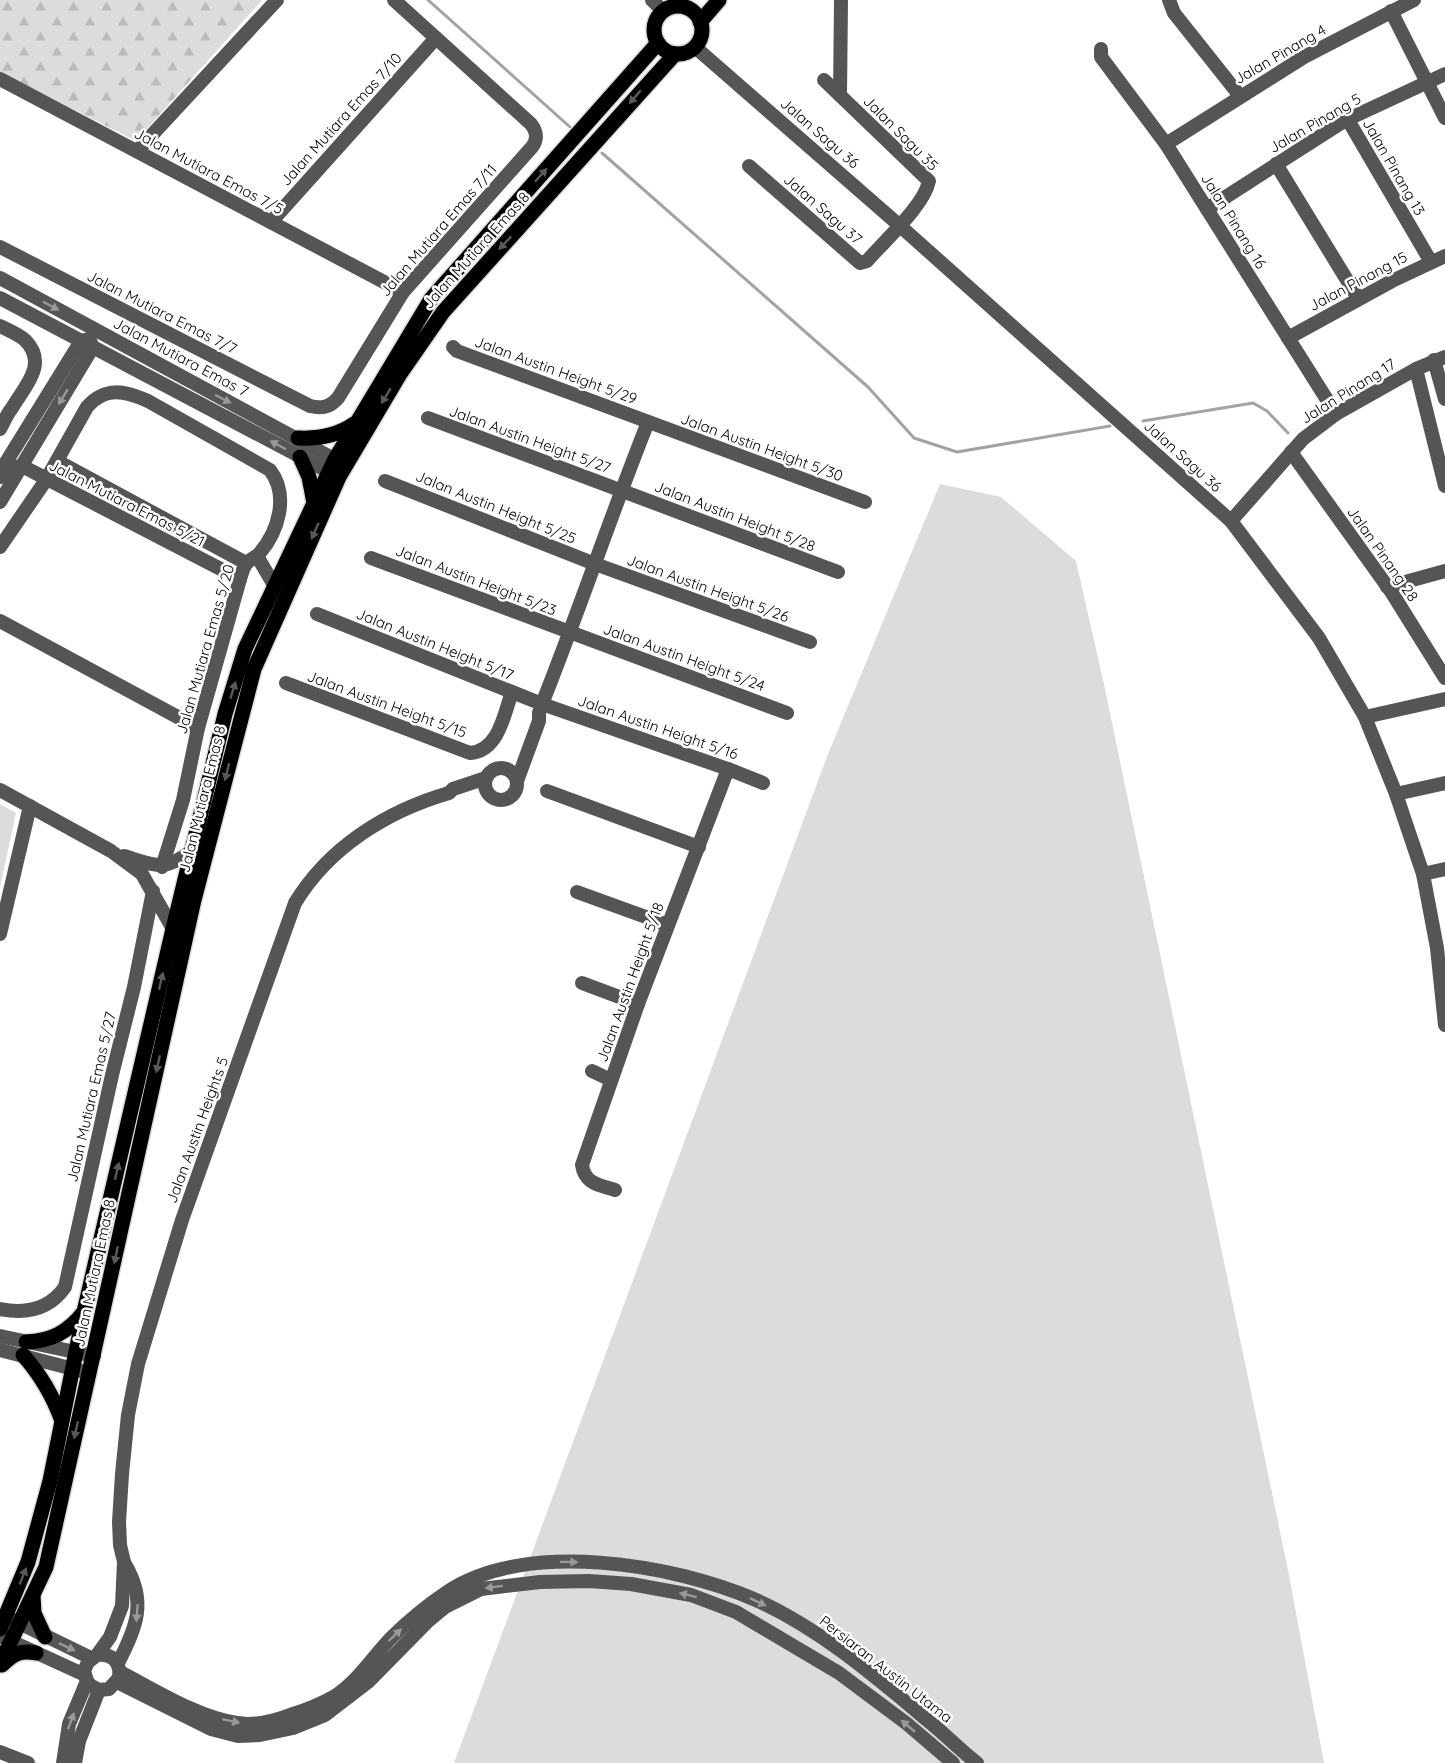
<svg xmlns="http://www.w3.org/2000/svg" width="1445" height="1763" viewBox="0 0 1445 1763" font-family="Quicksand,sans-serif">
  <defs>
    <pattern id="forest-firs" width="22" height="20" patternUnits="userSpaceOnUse" patternTransform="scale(1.5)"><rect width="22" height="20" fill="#dcdcdc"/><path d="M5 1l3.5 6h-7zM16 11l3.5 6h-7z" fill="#bbb"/></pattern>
  </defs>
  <rect width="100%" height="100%" fill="#fff"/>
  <g fill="#dcdcdc">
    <polygon points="940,484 1001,497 1076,561 1105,689 1288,1570 1324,1763 454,1763 828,754"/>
    <polygon points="0,804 16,813 0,887"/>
  </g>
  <polygon fill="url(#forest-firs)" points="0,0 262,0 136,141 0,72"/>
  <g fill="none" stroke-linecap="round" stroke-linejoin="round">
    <g stroke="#a3a3a3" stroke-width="3">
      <polyline points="428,0 570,127"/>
      <polyline points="602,153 868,387 914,438 957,452 1110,426"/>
      <polyline points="1143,421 1253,403 1267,411 1288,433"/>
    </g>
    <g stroke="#dbdbdb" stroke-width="18">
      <g id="major">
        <circle cx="678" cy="30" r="24"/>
        <polyline points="700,22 719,0"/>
        <path d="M 298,438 C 319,439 337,436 354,424"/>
        <polyline points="300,457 309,477 314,503"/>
        <path d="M 26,1342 C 52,1341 68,1332 84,1312"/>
        <path d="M 23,1355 C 40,1374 53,1396 62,1421"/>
        <polyline points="33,1596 34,1613 45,1637"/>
        <polyline points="0,1629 28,1562 50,1481 84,1312 173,929 225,714 245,649 335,459 431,299 658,43"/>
        <polyline points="0,1664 46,1567 194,900 254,669 339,477 400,374 443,312 675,54"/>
        <path d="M 2,1665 C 13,1654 20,1650 36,1653"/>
      </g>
    </g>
    <g stroke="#555" stroke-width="14">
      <polyline points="652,0 663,11"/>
      <polyline points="1169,0 1174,13 1240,96"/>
      <polyline points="1391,11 1445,118"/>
      <polyline points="695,47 899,225 1231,521 1319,638 1365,717 1396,794 1423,874 1437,948 1445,1025"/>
      <polyline points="1101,49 1101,57 1166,144 1336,414"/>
      <polyline points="0,79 403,292"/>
      <polyline points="840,95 841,0"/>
      <polyline points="1348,120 1431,262"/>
      <polyline points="1166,144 1304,57 1414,0"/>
      <polyline points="137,151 277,0"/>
      <polyline points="1276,164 1358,298"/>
      <path d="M 749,166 L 860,263 L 867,261 C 885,240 924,206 929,181 L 824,80"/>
      <polyline points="1207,209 1344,121 1445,74"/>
      <polyline points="271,222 436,38"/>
      <path d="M 0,247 L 310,406 C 322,409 330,407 338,398 L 403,292 L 532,147 C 538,139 537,132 531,124 L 394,0"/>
      <polyline points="0,278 343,464"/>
      <polyline points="0,298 337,476"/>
      <path d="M 0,326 C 8,330 18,334 25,340 C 49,364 24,387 12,408 C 7,414 4,422 0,429"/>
      <polyline points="1288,338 1392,281 1445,256"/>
      <polyline points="453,347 457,351 865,502"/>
      <polyline points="1434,360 1445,399"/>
      <polyline points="1416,369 1445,486"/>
      <polyline points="428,418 838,572"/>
      <polyline points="1291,452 1392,593 1445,678"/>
      <polyline points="57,461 246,563"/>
      <polyline points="0,472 81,341 89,339"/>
      <polyline points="0,477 11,468 22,466 240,579"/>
      <polyline points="385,481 595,564 810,642"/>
      <polyline points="0,502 93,347 90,341"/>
      <polyline points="1231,521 1303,439 1336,414 1416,369 1445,357"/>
      <path d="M 0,547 L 46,480 L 87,407 C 105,386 125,391 148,401 L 270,470 C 289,495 279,531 259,554 C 256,557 251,559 248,562 C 243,566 242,574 240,579 L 198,728 L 183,800 L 162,867"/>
      <polyline points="257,556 274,585"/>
      <polyline points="371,558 787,713"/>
      <polyline points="1387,587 1445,571"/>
      <polyline points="317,614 542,704 728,769 763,783"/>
      <polyline points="0,621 198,728"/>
      <path d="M 286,683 L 470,753 C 499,751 504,714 512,692"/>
      <polyline points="1365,717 1445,699"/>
      <circle cx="501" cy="784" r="16"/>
      <path d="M 517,781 L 539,721 L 539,713 L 542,704 C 579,611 611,515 648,422"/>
      <polyline points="0,790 111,851 142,874 173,929"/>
      <polyline points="547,791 699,847"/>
      <polyline points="1396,794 1445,783"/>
      <path d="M 124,856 C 157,866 164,872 193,850"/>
      <polyline points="1423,874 1445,869"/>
      <polyline points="577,892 668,925"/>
      <polyline points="0,934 30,806"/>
      <polyline points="582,983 638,1004"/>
      <polyline points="592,1071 611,1080"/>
      <path d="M 615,1190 C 599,1185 585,1184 582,1165 L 638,1004 L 728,769"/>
      <path d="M 0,1309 C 25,1314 49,1310 65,1287 L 112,1075 L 134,987 L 153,891"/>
      <polyline points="0,1336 94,1356"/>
      <polyline points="0,1350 89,1373"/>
      <polyline points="11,1619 91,1658"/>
      <polyline points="0,1636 85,1675"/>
      <path d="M 97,1655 C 112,1653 121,1662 119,1678 L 109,1689 L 99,1690 L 90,1685 L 87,1681 L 84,1671 L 88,1662 L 97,1655 L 110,1637 L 122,1606 L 124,1562 L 120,1545 L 119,1522 L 122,1474 L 128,1415 L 138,1364 L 182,1220 L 295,903 C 329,847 387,811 449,793 L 453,789 L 486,778"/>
      <path d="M 118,1663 C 137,1627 147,1601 125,1564"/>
      <path d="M 120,1672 C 155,1690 199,1718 237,1723 C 255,1726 274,1721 290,1715 C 306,1710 321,1704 335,1696 C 358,1681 372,1658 390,1639 C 407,1622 426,1606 447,1592 C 525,1539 674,1564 756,1600 C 821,1629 878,1679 932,1724 C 948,1737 961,1751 977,1763"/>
      <polyline points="117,1682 211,1729 238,1736 260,1735 293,1728 325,1715 368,1682 428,1621 445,1607 481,1589 540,1582 589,1581 631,1584 691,1595 736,1612 839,1673 906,1723 953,1763"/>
      <polyline points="0,1752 28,1763"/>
      <polyline points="63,1763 69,1724 87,1681"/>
      <polyline points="75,1763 79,1741 99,1690"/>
    </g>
    <use href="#major" stroke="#000" stroke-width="15"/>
  </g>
  <defs><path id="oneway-solid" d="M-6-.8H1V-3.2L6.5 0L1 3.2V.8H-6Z" transform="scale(1.5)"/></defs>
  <g fill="#595959">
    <use href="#oneway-solid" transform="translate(635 97) rotate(131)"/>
    <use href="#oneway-solid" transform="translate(541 175) rotate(-48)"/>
    <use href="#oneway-solid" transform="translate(505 243) rotate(133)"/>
    <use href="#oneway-solid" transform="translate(386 396) rotate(121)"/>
    <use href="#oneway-solid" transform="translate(315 531) rotate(114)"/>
    <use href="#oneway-solid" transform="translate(233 690) rotate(-73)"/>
    <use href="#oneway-solid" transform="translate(227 772) rotate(104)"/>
    <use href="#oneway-solid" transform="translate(161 981) rotate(-77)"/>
    <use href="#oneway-solid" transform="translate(158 1064) rotate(102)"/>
    <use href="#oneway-solid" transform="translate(117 1171) rotate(-77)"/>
    <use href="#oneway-solid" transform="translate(116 1255) rotate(102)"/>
    <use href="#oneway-solid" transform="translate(76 1430) rotate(103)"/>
    <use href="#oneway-solid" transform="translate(23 1576) rotate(-68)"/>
  </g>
  <g fill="#999">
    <use href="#oneway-solid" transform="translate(51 306) rotate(28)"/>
    <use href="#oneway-solid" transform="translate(63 397) rotate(121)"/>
    <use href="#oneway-solid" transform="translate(223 399) rotate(28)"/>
    <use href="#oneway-solid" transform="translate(278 445) rotate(-152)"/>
    <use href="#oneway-solid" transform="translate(569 1562) rotate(1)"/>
    <use href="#oneway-solid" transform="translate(494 1587) rotate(173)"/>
    <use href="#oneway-solid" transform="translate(688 1595) rotate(-166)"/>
    <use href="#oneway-solid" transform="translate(758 1602) rotate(25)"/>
    <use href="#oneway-solid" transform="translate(137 1613) rotate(94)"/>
    <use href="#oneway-solid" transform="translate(395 1635) rotate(-44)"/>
    <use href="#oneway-solid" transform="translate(67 1647) rotate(25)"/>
    <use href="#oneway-solid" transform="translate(71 1721) rotate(-70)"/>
    <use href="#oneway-solid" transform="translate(231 1721) rotate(12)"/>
    <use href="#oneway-solid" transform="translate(908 1726) rotate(-140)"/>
  </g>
  <g text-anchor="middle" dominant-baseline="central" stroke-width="5" stroke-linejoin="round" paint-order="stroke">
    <g font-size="15" fill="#000" stroke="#fff">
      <text transform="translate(1280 54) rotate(-30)">Jalan Pinang 4</text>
      <text transform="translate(341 119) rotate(-48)">Jalan Mutiara Emas 7/10</text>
      <text transform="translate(1315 123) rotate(-30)">Jalan Pinang 5</text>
      <text transform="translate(820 133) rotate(41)">Jalan Sagu 36</text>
      <text transform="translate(901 133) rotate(45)">Jalan Sagu 35</text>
      <text transform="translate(1394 167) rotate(60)">Jalan Pinang 13</text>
      <text transform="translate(209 171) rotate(28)">Jalan Mutiara Emas 7/5</text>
      <text transform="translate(823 209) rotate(41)">Jalan Sagu 37</text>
      <text transform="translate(1234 221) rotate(58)">Jalan Pinang 16</text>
      <text transform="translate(438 230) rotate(-49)">Jalan Mutiara Emas 7/11</text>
      <text transform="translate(476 250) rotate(-48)">Jalan Mutiara Emas 8</text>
      <text transform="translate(1358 281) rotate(-28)">Jalan Pinang 15</text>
      <text transform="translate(162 312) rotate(27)">Jalan Mutiara Emas 7/7</text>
      <text transform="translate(181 357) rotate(28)">Jalan Mutiara Emas 7</text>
      <text transform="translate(556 370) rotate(20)">Jalan Austin Height 5/29</text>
      <text transform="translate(1348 391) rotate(-32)">Jalan Pinang 17</text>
      <text transform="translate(530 439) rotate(20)">Jalan Austin Height 5/27</text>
      <text transform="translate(762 447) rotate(20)">Jalan Austin Height 5/30</text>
      <text transform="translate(1183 456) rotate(42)">Jalan Sagu 36</text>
      <text transform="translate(127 503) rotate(27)">Jalan Mutiara Emas 5/21</text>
      <text transform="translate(496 507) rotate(22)">Jalan Austin Height 5/25</text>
      <text transform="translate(735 516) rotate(21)">Jalan Austin Height 5/28</text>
      <text transform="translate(1383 554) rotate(55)">Jalan Pinang 28</text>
      <text transform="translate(476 580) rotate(21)">Jalan Austin Height 5/23</text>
      <text transform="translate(708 588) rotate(20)">Jalan Austin Height 5/26</text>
      <text transform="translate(435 644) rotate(22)">Jalan Austin Height 5/17</text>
      <text transform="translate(205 649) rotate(-74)">Jalan Mutiara Emas 5/20</text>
      <text transform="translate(684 657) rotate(20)">Jalan Austin Height 5/24</text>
      <text transform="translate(387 704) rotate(20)">Jalan Austin Height 5/15</text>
      <text transform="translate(658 727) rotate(19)">Jalan Austin Height 5/16</text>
      <text transform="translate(202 799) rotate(-76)">Jalan Mutiara Emas 8</text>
      <text transform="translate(630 982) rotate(-70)">Jalan Austin Height 5/18</text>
      <text transform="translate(91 1097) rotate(-77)">Jalan Mutiara Emas 5/27</text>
      <text transform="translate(197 1130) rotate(-70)">Jalan Austin Heights 5</text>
      <text transform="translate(94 1273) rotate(-78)">Jalan Mutiara Emas 8</text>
      <text transform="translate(886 1669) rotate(38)">Persiaran Austin Utama</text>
    </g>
  </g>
</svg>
